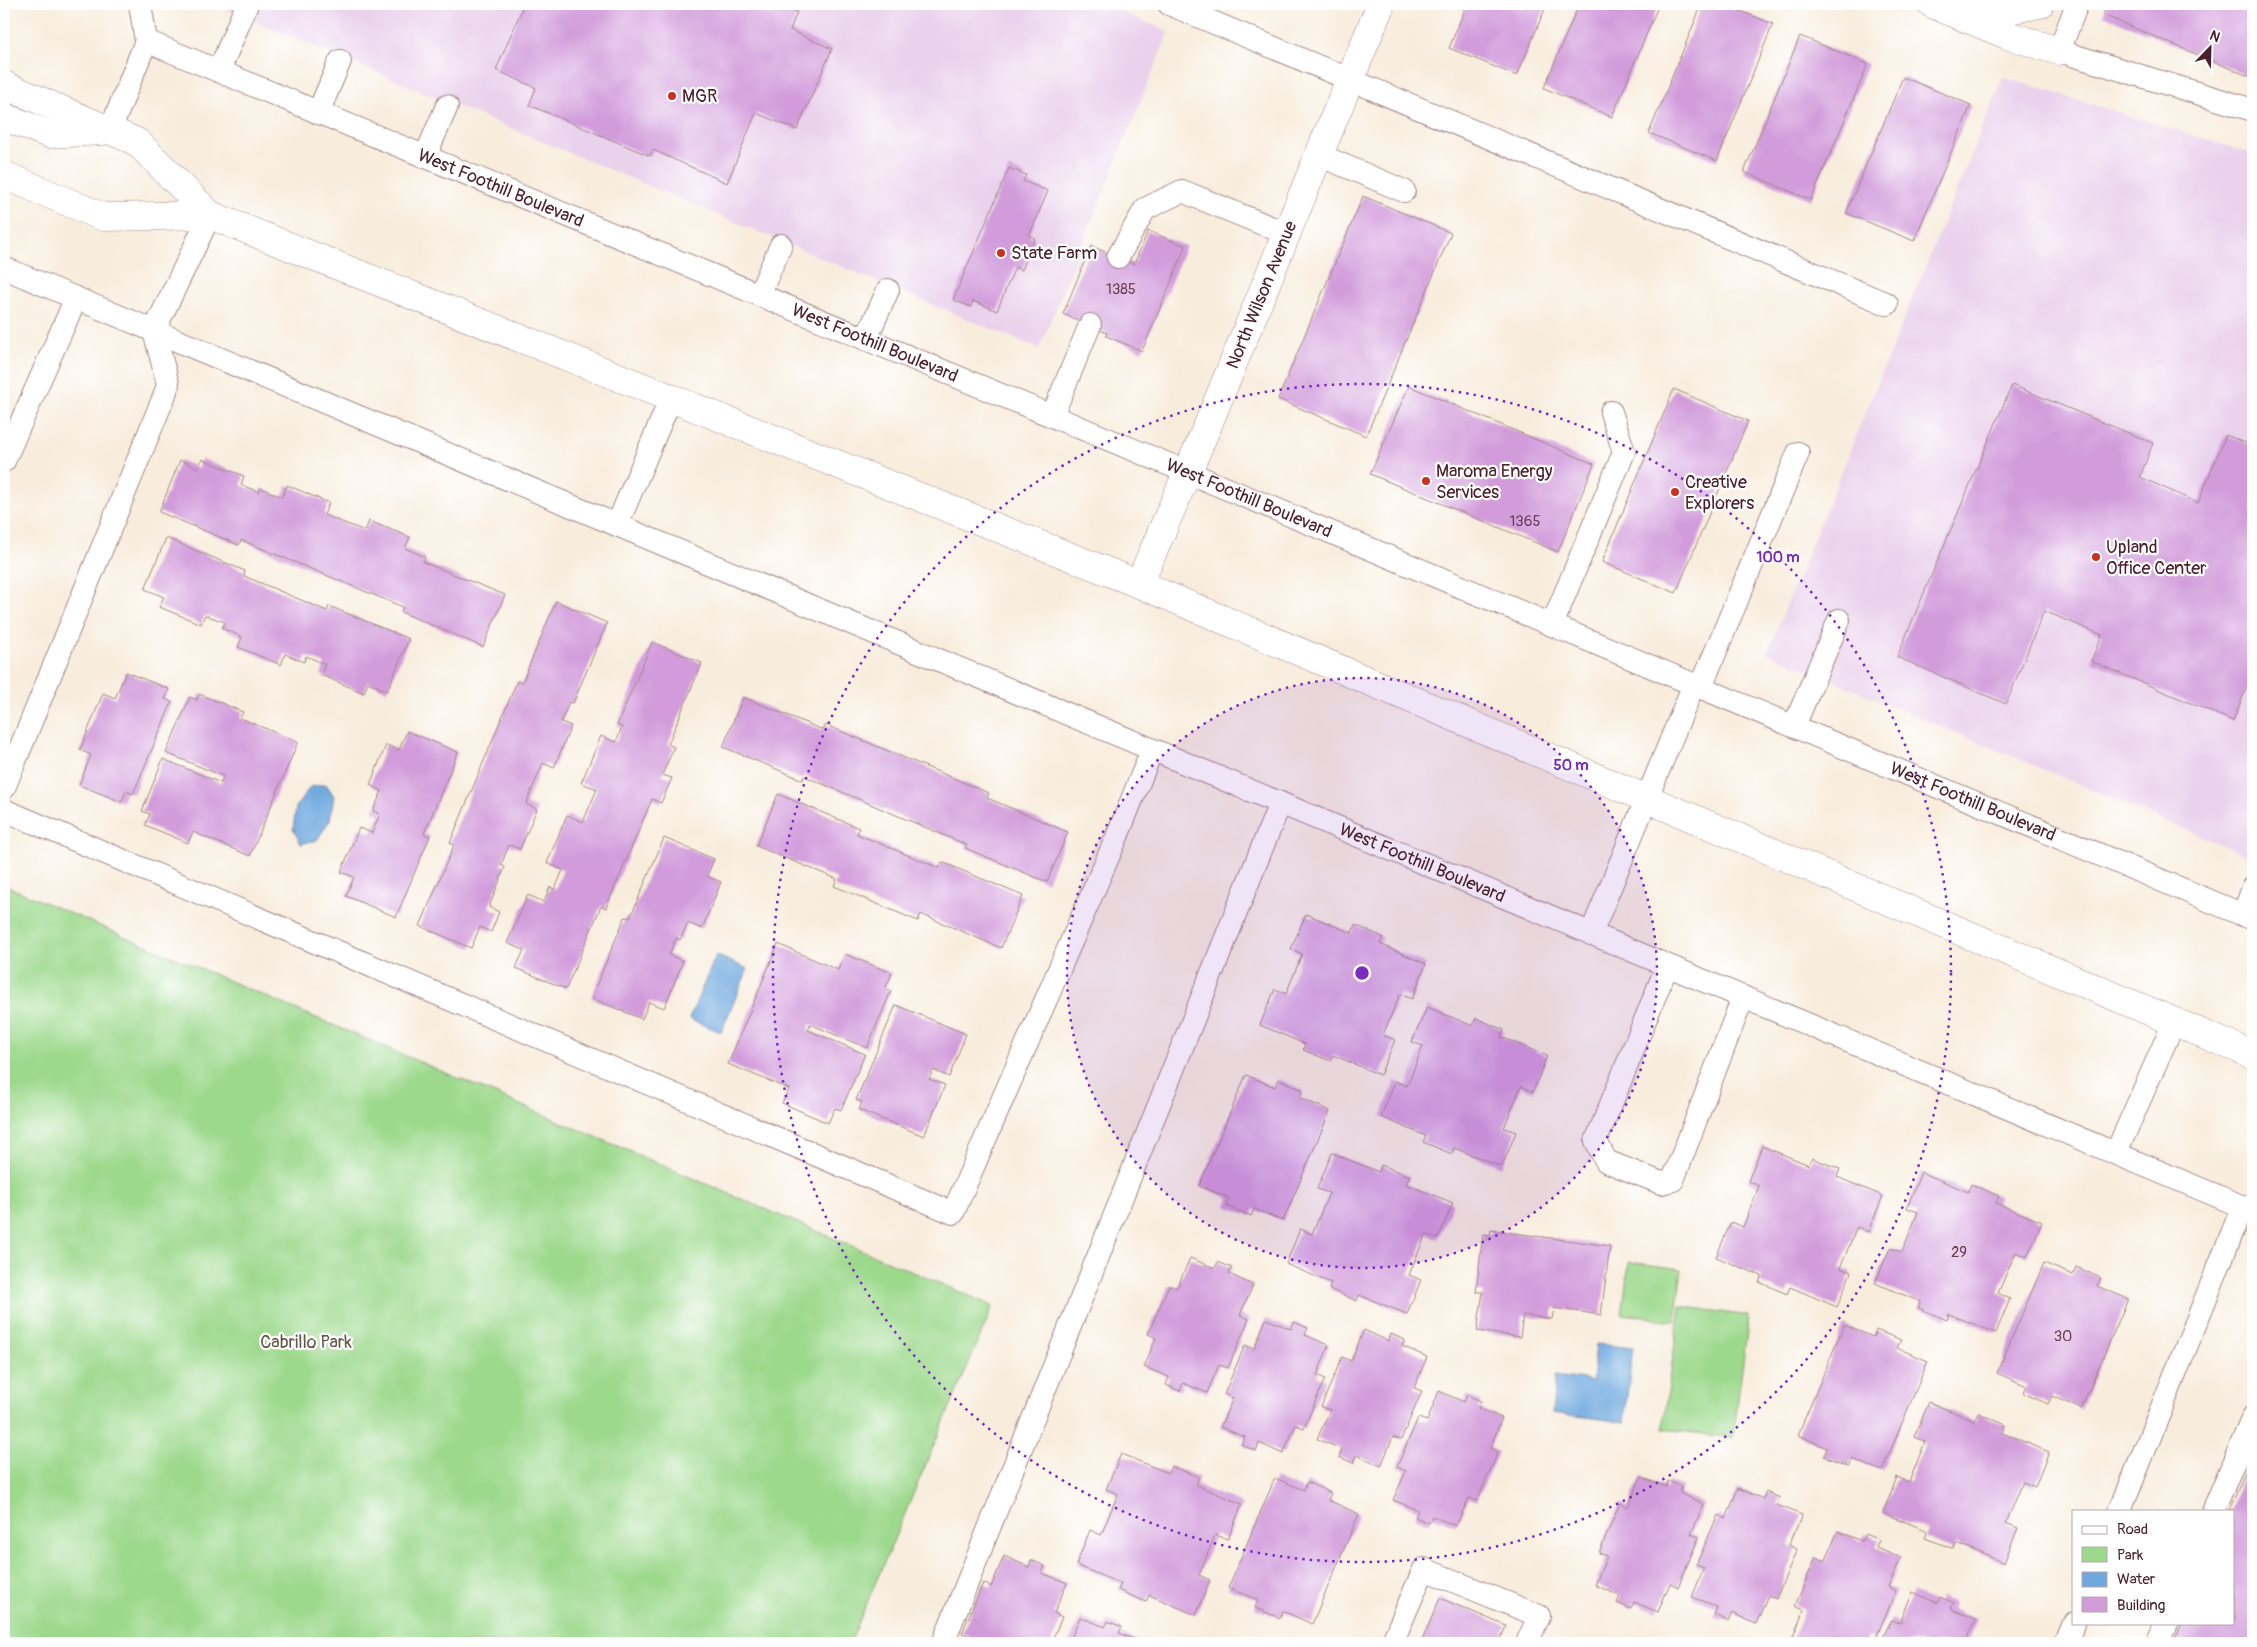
<svg xmlns="http://www.w3.org/2000/svg" width="2257" height="1647" viewBox="0 0 2257 1647" font-family="Pangolin,sans-serif">
  <rect width="100%" height="100%" fill="#fff"/>
  <filter id="ink" filterUnits="userSpaceOnUse"><feTurbulence type="fractalNoise" baseFrequency=".02" numOctaves="2"/><feDisplacementMap in="SourceGraphic" scale="10" xChannelSelector="R" yChannelSelector="G"/><feConvolveMatrix kernelMatrix="1 2 1 2 8 2 1 2 1" color-interpolation-filters="sRGB"/></filter>
  <filter id="wash" filterUnits="userSpaceOnUse"><feTurbulence type="fractalNoise" baseFrequency=".0096" numOctaves="4" result="noise"/><feDisplacementMap in="SourceGraphic" scale="20" xChannelSelector="R" yChannelSelector="G"/><feGaussianBlur stdDeviation="1.12" result="paint"/><feColorMatrix in="noise" values="0 0 0 0 0 0 0 0 0 0 0 0 0 0 0 0 0 1.4 0 .05"/><feComposite in="paint" operator="in"/></filter>
  <g filter="url(#wash)">
    <rect width="100%" height="100%" fill="#f8eddd"/>
    <g fill="#ead1ec">
      <polygon points="213,4 1103,4 1169,32 1039,349"/>
      <polygon points="2003,77 2253,154 2253,858 1767,653"/>
    </g>
    <g fill="#9dd98d" stroke="#747c5c">
      <polygon points="4,885 993,1306 850,1643 4,1643"/>
      <polygon points="1629,1262 1682,1269 1675,1321 1622,1314"/>
      <polygon points="1680,1306 1749,1316 1733,1438 1663,1429"/>
    </g>
    <g fill="#6ea8de" stroke="#5c6484">
      <polygon points="326,784 334,796 330,820 317,840 301,844 293,829 296,807 310,787"/>
      <polygon points="716,955 748,969 721,1032 689,1019"/>
      <polygon points="1596,1344 1633,1348 1624,1422 1552,1413 1556,1376 1592,1381"/>
    </g>
    <g id="blocks">
      <g fill="#d29cdb">
        <polygon points="524,4 567,4 571,6 572,4 778,4 797,12 790,30 832,49 797,130 756,113 727,183 653,150 650,156 529,105 536,88 496,70"/>
        <polygon points="1467,4 1547,4 1517,76 1449,48"/>
        <polygon points="1579,4 1659,4 1612,117 1544,88"/>
        <polygon points="1702,4 1723,4 1773,24 1717,161 1649,133"/>
        <polygon points="2108,4 2253,4 2251,15 2253,16 2253,78 2103,15"/>
        <polygon points="1800,36 1868,64 1811,200 1744,172"/>
        <polygon points="1903,77 1971,105 1914,241 1846,213"/>
        <polygon points="1009,168 1026,175 1023,181 1048,191 1029,236 1035,238 1022,270 1015,267 997,311 973,301 971,307 953,300"/>
        <polygon points="1363,196 1451,233 1366,436 1278,399"/>
        <polygon points="1148,231 1186,246 1142,351 1106,336 1107,333 1063,314 1091,246 1134,264"/>
        <polygon points="2012,385 2153,443 2140,477 2198,503 2226,435 2253,446 2253,672 2233,721 2091,661 2102,635 2044,611 2006,704 1897,657"/>
        <polygon points="1409,386 1594,464 1558,552 1370,474"/>
        <polygon points="1674,389 1748,421 1676,593 1602,562"/>
        <polygon points="202,459 244,476 241,485 259,492 261,488 282,497 287,485 329,503 324,515 365,531 369,521 410,537 405,548 425,557 423,562 505,595 483,647 401,612 403,607 241,540 239,545 159,512 180,460 198,468"/>
        <polygon points="166,538 245,571 244,576 327,611 329,606 409,639 387,691 368,682 364,693 321,675 325,664 306,656 304,662 285,654 281,665 238,647 242,637 222,628 225,622 205,615 201,624 159,607 164,597 145,589"/>
        <polygon points="556,601 607,623 573,703 569,702 561,722 571,726 554,768 543,763 526,804 537,809 520,849 509,845 501,865 505,867 489,907 499,912 491,932 480,927 471,948 420,926 454,845 450,843 517,681 522,683"/>
        <polygon points="652,642 702,663 668,744 674,747 662,775 672,778 661,803 652,799 606,908 601,906 566,989 516,968 524,950 507,943 528,895 544,902 550,887 555,889 563,870 547,863 567,815 583,822 597,789 581,783 601,736 616,742 622,727 617,725"/>
        <polygon points="126,672 169,689 165,699 172,702 133,794 126,791 122,802 79,785 91,755 80,750 103,693 115,698"/>
        <polygon points="199,694 243,712 240,718 298,742 250,856 193,832 188,843 145,825 150,814 142,811 163,759 221,783 223,776 166,753 190,697 197,700"/>
        <polygon points="743,697 823,730 826,725 989,793 987,798 1068,832 1047,882 965,848 967,845 804,776 803,780 723,747"/>
        <polygon points="407,731 458,752 424,834 430,836 396,917 346,896 354,877 341,872 359,828 372,833 380,814 373,811 382,791 370,785 386,745 399,750"/>
        <polygon points="778,794 859,828 857,834 939,868 942,862 1023,896 1001,948 921,914 918,921 834,886 837,879 756,846"/>
        <polygon points="664,838 714,859 707,876 721,882 702,929 688,923 680,940 676,938 669,955 683,961 664,1008 649,1002 642,1019 591,998 625,917 630,918"/>
        <polygon points="1306,914 1352,933 1355,925 1383,937 1380,944 1426,964 1412,999 1400,994 1383,1035 1395,1040 1380,1075 1333,1055 1331,1061 1303,1050 1305,1044 1260,1025 1275,989 1286,994 1302,954 1291,949"/>
        <polygon points="778,944 838,970 845,954 892,973 885,989 891,991 867,1048 810,1024 808,1030 865,1054 841,1110 835,1108 828,1123 782,1103 789,1089 728,1064"/>
        <polygon points="896,1005 966,1034 949,1077 933,1070 929,1079 945,1085 924,1136 859,1110 862,1102 856,1100"/>
        <polygon points="1427,1007 1473,1026 1476,1018 1504,1030 1501,1037 1547,1056 1533,1092 1521,1086 1504,1128 1516,1132 1502,1167 1454,1148 1452,1154 1423,1142 1426,1136 1381,1117 1395,1081 1407,1086 1423,1046 1412,1042"/>
        <polygon points="1246,1075 1275,1087 1279,1079 1303,1090 1300,1098 1330,1111 1283,1221 1254,1209 1251,1216 1226,1206 1229,1198 1199,1186"/>
        <polygon points="1762,1146 1809,1165 1812,1158 1840,1169 1837,1177 1883,1196 1868,1232 1857,1227 1840,1268 1851,1272 1837,1307 1790,1287 1787,1294 1759,1282 1762,1276 1716,1257 1731,1222 1743,1227 1759,1186 1748,1181"/>
        <polygon points="1332,1153 1379,1172 1381,1165 1410,1176 1406,1184 1453,1203 1438,1239 1426,1234 1409,1275 1421,1280 1407,1314 1359,1295 1357,1301 1329,1289 1331,1283 1286,1264 1300,1229 1312,1234 1329,1193 1317,1189"/>
        <polygon points="1921,1172 1968,1192 1971,1184 1999,1196 1996,1203 2042,1222 2027,1257 2016,1252 1998,1293 2010,1299 1996,1333 1949,1314 1947,1320 1918,1308 1921,1302 1875,1283 1890,1248 1902,1252 1918,1212 1907,1208"/>
        <polygon points="1491,1230 1610,1246 1601,1315 1554,1308 1552,1319 1523,1315 1520,1337 1477,1331 1483,1292 1476,1292 1483,1234 1490,1235"/>
        <polygon points="1190,1258 1215,1268 1218,1262 1232,1268 1229,1274 1253,1285 1240,1315 1249,1319 1228,1368 1219,1365 1207,1393 1183,1383 1180,1391 1166,1385 1169,1377 1144,1367 1156,1338 1148,1334 1169,1285 1177,1288"/>
        <polygon points="2044,1263 2073,1275 2076,1267 2101,1278 2097,1286 2128,1299 2081,1409 2052,1396 2048,1404 2023,1393 2027,1386 1997,1373"/>
        <polygon points="1266,1319 1291,1329 1294,1322 1308,1328 1305,1335 1329,1345 1317,1375 1325,1379 1304,1428 1296,1425 1283,1454 1259,1443 1256,1451 1242,1445 1245,1437 1220,1427 1233,1398 1224,1394 1245,1345 1254,1349"/>
        <polygon points="1844,1325 1873,1337 1876,1330 1901,1340 1897,1348 1928,1361 1882,1471 1852,1459 1849,1466 1824,1456 1827,1448 1798,1435"/>
        <polygon points="1364,1330 1388,1341 1391,1334 1405,1340 1402,1346 1427,1357 1414,1388 1422,1391 1401,1440 1393,1437 1381,1466 1356,1455 1353,1463 1339,1457 1342,1449 1317,1439 1330,1410 1321,1407 1342,1357 1351,1361"/>
        <polygon points="1439,1391 1464,1402 1467,1395 1481,1401 1478,1408 1502,1418 1490,1448 1498,1452 1477,1501 1469,1498 1456,1526 1432,1516 1429,1523 1415,1517 1418,1510 1393,1500 1406,1471 1397,1467 1418,1418 1427,1421"/>
        <polygon points="1929,1402 1975,1421 1978,1413 2006,1425 2003,1433 2049,1452 2035,1487 2023,1482 2006,1523 2018,1528 2004,1563 1956,1543 1954,1549 1925,1538 1928,1531 1883,1513 1897,1477 1909,1482 1925,1442 1914,1437"/>
        <polygon points="2253,1453 2253,1643 2173,1643 2181,1623 2233,1623 2233,1511 2229,1511"/>
        <polygon points="1121,1454 1168,1473 1171,1466 1199,1477 1196,1485 1242,1504 1228,1539 1215,1535 1199,1575 1210,1580 1196,1615 1149,1595 1146,1602 1118,1590 1121,1584 1076,1565 1090,1530 1101,1535 1118,1494 1106,1489"/>
        <polygon points="1641,1477 1666,1487 1668,1481 1682,1487 1680,1493 1704,1504 1691,1534 1699,1537 1678,1587 1670,1583 1658,1612 1634,1602 1631,1609 1617,1603 1620,1596 1595,1585 1607,1556 1599,1553 1620,1503 1628,1507"/>
        <polygon points="1275,1478 1304,1490 1307,1482 1331,1493 1328,1500 1359,1514 1312,1624 1283,1611 1280,1618 1255,1608 1258,1600 1228,1588"/>
        <polygon points="1738,1488 1763,1499 1766,1492 1780,1498 1777,1505 1802,1515 1789,1545 1797,1549 1776,1599 1768,1595 1756,1624 1732,1613 1728,1621 1714,1615 1717,1607 1692,1597 1704,1568 1696,1565 1718,1515 1726,1519"/>
        <polygon points="1838,1531 1862,1541 1865,1534 1879,1540 1876,1547 1901,1557 1888,1587 1896,1591 1875,1640 1867,1637 1864,1643 1802,1643 1792,1639 1804,1610 1795,1606 1816,1557 1825,1561"/>
        <polygon points="1004,1556 1029,1567 1031,1560 1045,1566 1042,1573 1067,1583 1054,1613 1062,1617 1051,1643 967,1643 970,1636 962,1633 983,1583 991,1587"/>
        <polygon points="1913,1592 1937,1603 1940,1597 1954,1603 1951,1609 1976,1619 1966,1643 1881,1643 1891,1619 1900,1623"/>
        <polygon points="1440,1598 1506,1626 1499,1643 1421,1643"/>
        <polygon points="1080,1617 1105,1627 1108,1621 1122,1627 1119,1633 1143,1643 1069,1643"/>
      </g>
    </g>
  </g>
  <g filter="url(#ink)">
    <use href="#blocks" fill-opacity="0" stroke="#a18684" stroke-width="1"/>
    <g fill="none" stroke-linecap="round" stroke-linejoin="round">
      <g stroke="#a18684" stroke-width="24">
        <g id="lane">
          <polyline points="140,4 146,41"/>
          <polyline points="1169,4 1887,304"/>
          <polyline points="2077,4 2059,51 2253,110"/>
          <polyline points="219,71 247,4"/>
          <polyline points="318,113 340,61"/>
          <path id="s1" d="M 110,131 L 146,41 L 1187,472 L 2253,919"/>
          <polyline points="1319,155 1404,191"/>
          <polyline points="425,157 447,106"/>
          <polyline points="1118,257 1145,209 1182,191 1287,234"/>
          <path id="s2" d="M 4,268 L 2253,1211"/>
          <polyline points="759,295 781,245"/>
          <polyline points="866,339 888,290"/>
          <polyline points="1052,416 1090,325"/>
          <polyline points="4,461 76,298"/>
          <polyline points="617,525 671,398"/>
          <polyline points="1552,625 1624,452 1611,412"/>
          <polyline points="1701,687 1798,453"/>
          <polyline points="1794,726 1839,620"/>
          <polyline points="4,788 165,394 168,384 154,331 210,215"/>
          <polyline points="4,810 953,1213 1116,839 1152,750"/>
          <polyline points="2243,915 2253,888"/>
          <polyline points="1591,934 1694,684"/>
          <polyline points="1667,966 1596,1141 1606,1161 1661,1183 1673,1180 1743,997"/>
          <polyline points="2116,1153 2174,1022"/>
          <polyline points="2120,1511 2243,1206"/>
          <polyline points="2213,1511 2253,1417"/>
          <polyline points="943,1643 1280,803"/>
          <polyline points="1392,1643 1424,1569 1539,1616 1527,1643"/>
          <polyline points="2066,1643 2074,1623"/>
          <polyline points="2157,1643 2166,1623"/>
        </g>
      </g>
      <g stroke="#a18684" stroke-width="29">
        <g id="street">
          <polyline points="1932,4 2007,35 2059,51"/>
          <polyline points="1965,18 2040,4"/>
          <path id="s3" d="M 1139,584 L 1207,427 L 1381,4"/>
        </g>
      </g>
      <g stroke="#a18684" stroke-width="29">
        <g id="primary">
          <polyline points="4,85 137,142 210,215 1139,584 2253,1055"/>
          <polyline points="4,117 49,134 103,131"/>
          <polyline points="4,175 103,217 210,215"/>
        </g>
      </g>
      <use href="#lane" stroke="#fff" stroke-width="22"/>
      <use href="#street" stroke="#fff" stroke-width="28"/>
      <use href="#primary" stroke="#fff" stroke-width="28"/>
    </g>
  </g>
  <circle cx="1362" cy="973" r="295" fill="#7b2cbf" fill-opacity=".12"/>
  <g fill="none" stroke="#7b2cbf" stroke-width="2.5" stroke-dasharray="2.5 5">
    <circle cx="1362" cy="973" r="295"/>
    <circle cx="1362" cy="973" r="589"/>
  </g>
  <g fill="#c8321e" stroke="#fff" stroke-width="2">
    <circle cx="672" cy="96" r="5"/>
    <circle cx="1001" cy="253" r="5"/>
    <circle cx="1426" cy="481" r="5"/>
    <circle cx="1675" cy="492" r="5"/>
    <circle cx="2096" cy="557" r="5"/>
  </g>
  <g text-anchor="middle" dominant-baseline="central" stroke-width="4.5" stroke-linejoin="round" paint-order="stroke">
    <g font-size="15" fill="#6c3e57">
      <text x="1121" y="289">1385</text>
      <text x="1525" y="521">1365</text>
      <text x="1959" y="1252">29</text>
      <text x="2063" y="1336">30</text>
    </g>
    <g font-size="18" fill="#4a1f2b" stroke="#fff" text-anchor="start">
      <text x="682" y="96">MGR</text>
      <text x="1011" y="253">State Farm</text>
      <text x="1436" y="471">Maroma Energy<tspan x="1436" dy="21">Services</tspan></text>
      <text x="1685" y="482">Creative<tspan x="1685" dy="21">Explorers</tspan></text>
      <text x="2106" y="547">Upland<tspan x="2106" dy="21">Office Center</tspan></text>
    </g>
    <g font-size="18" fill="#4a1f2b" stroke="#fff">
      <text stroke="none"><textPath href="#s1" startOffset="481">West Foothill Boulevard</textPath></text>
      <text stroke="none"><textPath href="#s3" startOffset="314">North Wilson Avenue</textPath></text>
      <text stroke="none"><textPath href="#s1" startOffset="886">West Foothill Boulevard</textPath></text>
      <text stroke="none"><textPath href="#s1" startOffset="1291">West Foothill Boulevard</textPath></text>
      <text stroke="none"><textPath href="#s1" startOffset="2076">West Foothill Boulevard</textPath></text>
      <text stroke="none"><textPath href="#s2" startOffset="1538">West Foothill Boulevard</textPath></text>
    </g>
    <g font-size="18" fill="#635748" stroke="#fff">
      <text x="306" y="1342">Cabrillo Park</text>
    </g>
  </g>
  <circle cx="1362" cy="973" r="8" fill="#7b2cbf" stroke="#fff" stroke-width="2.5"/>
  <g font-size="15" text-anchor="middle" font-weight="bold" fill="#7b2cbf" stroke="#fff" stroke-width="4.5" stroke-linejoin="round" paint-order="stroke">
    <text x="1778" y="562">100 m</text>
    <text x="1571" y="770">50 m</text>
  </g>
  <rect width="2257" height="1647" fill="none" stroke="#fff" stroke-width="20"/>
  <rect x="2072" y="1510" width="162" height="115" fill="#ffffff" stroke="#b7a5aa"/>
  <rect x="2082" y="1526" width="25" height="8" fill="#ffffff" stroke="#b7a5aa"/>
  <text x="2117" y="1534" font-size="15" fill="#4a1f2b">Road</text>
  <rect x="2082" y="1547" width="25" height="15" fill="#9dd98d" stroke="#b7a5aa"/>
  <text x="2117" y="1560" font-size="15" fill="#4a1f2b">Park</text>
  <rect x="2082" y="1572" width="25" height="15" fill="#6ea8de" stroke="#b7a5aa"/>
  <text x="2117" y="1584" font-size="15" fill="#4a1f2b">Water</text>
  <rect x="2082" y="1597" width="25" height="15" fill="#d29cdb" stroke="#b7a5aa"/>
  <text x="2117" y="1610" font-size="15" fill="#4a1f2b">Building</text>
  <g transform="translate(2210 48) rotate(23)" stroke="#ffffff" stroke-width="4" paint-order="stroke">
  <path d="M0-4L9 19L0 12L-9 19Z" fill="#4a1f2b"/>
  <text y="-8" font-size="14" font-weight="bold" text-anchor="middle" fill="#4a1f2b">N</text>
  </g>
</svg>
